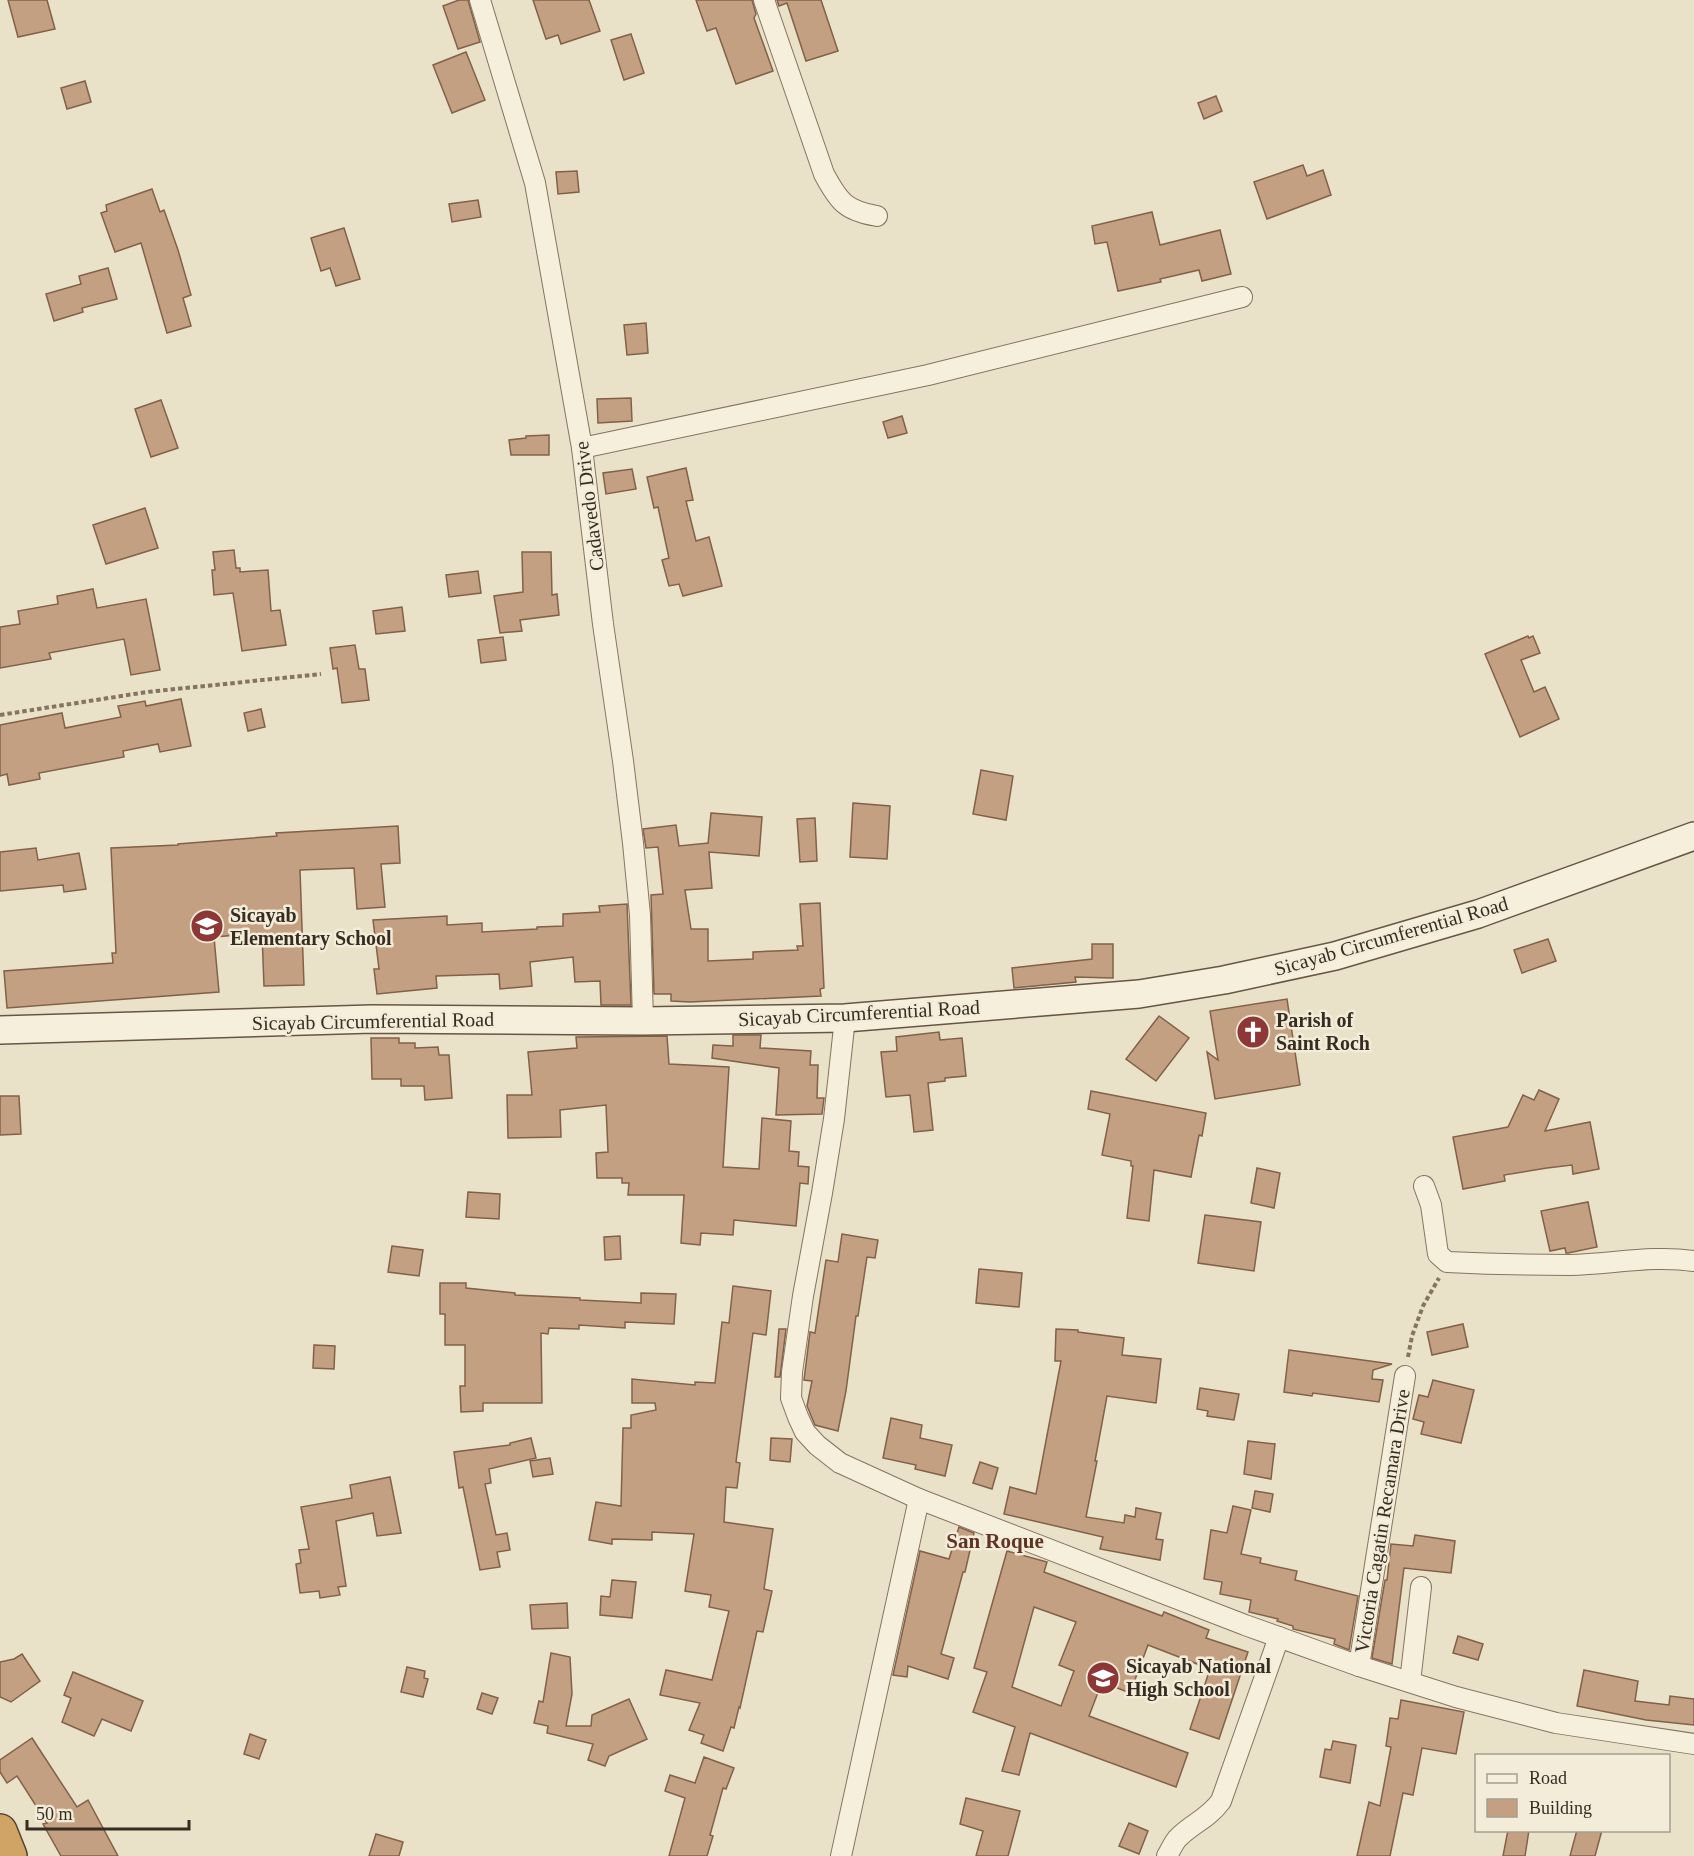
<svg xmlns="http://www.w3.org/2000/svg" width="1694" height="1856" viewBox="0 0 1694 1856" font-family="'Times New Roman',serif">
  <rect width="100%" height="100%" fill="#eae1c9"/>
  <g fill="#c4a083" stroke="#816148" stroke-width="1.5" fill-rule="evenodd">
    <polygon points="8,0 47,0 55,29 18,37"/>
    <polygon points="459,0 468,0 480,42 458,49 443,6"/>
    <polygon points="533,0 589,0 600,31 561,44 558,35 546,39"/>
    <polygon points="696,0 752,0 756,14 754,18 773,71 736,84 716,28 707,31"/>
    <polygon points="777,0 821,0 838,51 806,61 787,3 779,6"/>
    <polygon points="631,34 644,73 624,80 611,40"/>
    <polygon points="466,52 485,100 452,113 433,65"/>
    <polygon points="85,81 91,102 67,109 61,88"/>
    <polygon points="1216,96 1222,111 1204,119 1198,103"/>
    <polygon points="1303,165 1307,176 1323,170 1331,195 1267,219 1254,182"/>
    <polygon points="577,171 579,192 558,194 556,172"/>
    <polygon points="152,189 160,212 164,210 178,250 191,295 183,298 191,326 167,333 141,243 115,252 101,213 107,211 106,205"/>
    <polygon points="478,200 481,217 452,222 449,204"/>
    <polygon points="1152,212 1160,245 1220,230 1231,274 1202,281 1199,270 1160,279 1161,282 1118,291 1107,242 1095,244 1092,226"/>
    <polygon points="344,228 360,279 336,286 330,268 321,271 311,238"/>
    <polygon points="108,268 117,299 82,308 83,312 54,321 46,294 81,284 79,276"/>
    <polygon points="646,323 648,353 627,355 624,325"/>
    <polygon points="631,398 632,421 598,423 597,399"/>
    <polygon points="161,400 178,448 151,457 135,409"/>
    <polygon points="902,416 907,433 888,438 883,422"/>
    <polygon points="549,435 549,455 511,455 509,440 526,438 526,436"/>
    <polygon points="686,468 693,500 686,501 696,541 709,537 722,586 683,596 679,584 669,586 662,560 669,558 658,507 654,508 647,477"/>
    <polygon points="632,469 636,489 606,494 603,473"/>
    <polygon points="145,508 158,548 106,564 93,525"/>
    <polygon points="234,550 236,568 240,568 240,572 268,570 271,611 280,610 286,645 242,651 233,593 214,595 212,570 215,570 213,552"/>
    <polygon points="522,552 551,552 552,595 557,594 559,615 520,620 522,631 500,633 494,596 523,592"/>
    <polygon points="478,571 481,593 449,597 446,575"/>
    <polygon points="93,589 97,608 146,599 160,670 131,675 124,639 49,653 51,659 0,668 0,627 20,624 18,611 58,604 57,596"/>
    <polygon points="402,607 405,631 376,634 373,611"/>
    <polygon points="1528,636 1529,638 1533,636 1540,653 1521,660 1534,692 1545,687 1559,719 1520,737 1485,654"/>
    <polygon points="503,637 506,660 481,663 478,640"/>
    <polygon points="355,645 359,669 365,669 369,700 342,703 337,668 333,669 330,648"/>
    <polygon points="181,699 191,746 160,752 158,744 123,751 124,757 39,773 40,779 9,785 7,774 0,776 0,725 62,713 65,728 121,717 118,706 145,701 146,706"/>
    <polygon points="261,709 265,727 248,731 244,713"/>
    <polygon points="981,770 1013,776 1006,820 973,814"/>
    <polygon points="853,803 890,806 887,859 850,857"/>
    <polygon points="711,813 762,817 759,856 709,852 712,888 685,890 691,929 708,929 708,961 753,959 753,952 798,950 797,946 803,946 800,904 820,903 824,988 820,989 821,996 690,1002 671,1001 671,994 654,994 651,895 663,894 658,847 646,848 643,829 676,825 679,846 708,843 708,844"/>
    <polygon points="815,818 817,861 800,862 797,819"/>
    <polygon points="398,826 400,863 381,864 385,907 357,909 354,868 300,870 304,985 264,986 262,933 214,937 219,992 7,1008 4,971 113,963 112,953 116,953 111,848 178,845 178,844 277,836 276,833"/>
    <polygon points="36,848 38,860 79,853 86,889 64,892 63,885 0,891 0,852"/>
    <polygon points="627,904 631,1005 601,1005 600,981 575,982 573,957 530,962 532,986 500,989 499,974 436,976 437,988 377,994 374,969 379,969 373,920 447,916 447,925 482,923 482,932 537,929 537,927 563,926 563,914 600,912 599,906"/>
    <polygon points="1548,939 1556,961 1522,973 1514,950"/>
    <polygon points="1092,944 1113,944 1113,978 1075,977 1076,982 1014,988 1012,968 1092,959"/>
    <polygon points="1287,999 1300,1085 1215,1099 1207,1052 1218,1060 1210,1011"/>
    <polygon points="1159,1016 1189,1038 1156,1081 1126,1059"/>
    <polygon points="939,1032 940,1040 962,1038 966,1076 945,1078 945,1081 928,1083 933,1130 914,1132 910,1095 886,1097 881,1052 897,1051 896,1037"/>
    <polygon points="733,1035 761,1035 760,1048 811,1051 810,1065 818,1065 817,1098 824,1098 822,1114 776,1115 779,1068 712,1058 713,1045 733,1046"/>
    <polygon points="667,1036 669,1064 729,1067 723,1167 759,1169 762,1118 791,1121 789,1151 799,1152 798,1166 809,1167 808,1184 800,1183 796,1226 734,1220 733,1235 701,1233 700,1245 681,1243 684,1195 628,1195 629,1183 622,1183 622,1178 597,1178 596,1153 608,1152 606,1105 560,1110 561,1137 508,1138 507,1095 532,1095 528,1052 577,1048 576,1037"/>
    <polygon points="371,1038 399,1038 399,1043 415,1043 415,1048 438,1047 439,1055 449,1055 452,1098 425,1100 424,1086 401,1086 401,1079 372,1079"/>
    <polygon points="1539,1090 1559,1099 1545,1131 1590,1122 1599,1169 1573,1174 1572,1165 1547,1168 1504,1175 1505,1181 1463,1189 1453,1137 1508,1127 1523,1095 1534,1100"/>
    <polygon points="1091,1091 1206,1113 1202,1136 1199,1135 1191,1177 1154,1170 1149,1221 1127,1218 1133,1166 1131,1166 1131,1161 1102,1155 1110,1114 1088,1109"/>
    <polygon points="0,1096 19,1096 21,1134 0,1135"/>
    <polygon points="1257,1168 1280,1173 1274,1208 1251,1203"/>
    <polygon points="468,1192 500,1194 499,1219 466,1217"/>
    <polygon points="1588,1202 1597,1247 1568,1253 1566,1253 1565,1248 1550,1251 1541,1211"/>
    <polygon points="1205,1215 1261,1222 1254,1271 1198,1263"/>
    <polygon points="842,1234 878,1240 875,1258 867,1257 858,1316 856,1316 846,1391 838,1431 815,1425 807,1406 812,1381 804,1380 810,1332 815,1333 826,1260 838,1262"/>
    <polygon points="620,1236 621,1259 605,1260 604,1237"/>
    <polygon points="392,1246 423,1250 419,1276 388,1272"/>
    <polygon points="979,1269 1022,1273 1019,1307 976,1303"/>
    <polygon points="440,1283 466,1283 466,1288 515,1293 515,1295 580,1298 580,1300 641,1303 641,1293 676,1294 674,1324 625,1322 625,1328 579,1325 579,1329 549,1328 548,1334 541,1333 542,1403 483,1403 483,1411 461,1412 460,1386 465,1386 465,1345 445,1345 445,1314 440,1314"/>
    <polygon points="733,1286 771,1291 766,1335 753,1333 736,1462 740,1463 737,1488 726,1487 724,1522 773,1529 764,1589 772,1591 763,1632 757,1631 740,1708 739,1707 734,1728 731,1727 723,1751 701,1743 704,1735 689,1730 700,1703 660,1695 666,1670 712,1680 729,1611 709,1607 711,1595 685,1591 694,1534 652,1532 652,1540 612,1539 612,1544 589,1540 596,1502 621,1506 623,1428 631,1428 631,1415 656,1410 655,1403 632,1403 632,1379 695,1385 695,1382 715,1383 722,1322 729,1323"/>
    <polygon points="1463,1324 1468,1347 1432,1355 1427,1332"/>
    <polygon points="779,1329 786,1329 780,1377 775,1377"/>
    <polygon points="1056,1329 1078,1330 1078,1332 1124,1338 1122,1355 1161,1359 1156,1403 1107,1396 1095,1461 1097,1461 1086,1517 1124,1523 1125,1515 1135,1517 1136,1508 1161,1513 1156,1539 1163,1540 1160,1560 1100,1549 1103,1537 1004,1514 1010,1487 1036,1494 1061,1361 1055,1361"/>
    <polygon points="314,1345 335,1346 334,1369 313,1368"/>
    <polygon points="1289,1350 1392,1364 1373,1370 1372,1379 1383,1380 1379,1402 1313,1393 1312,1396 1284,1392"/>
    <polygon points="1433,1380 1474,1390 1461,1443 1421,1434 1424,1422 1413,1419 1419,1395 1428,1397"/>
    <polygon points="1200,1388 1239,1394 1234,1420 1207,1416 1208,1411 1197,1409"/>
    <polygon points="891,1418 922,1425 920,1438 952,1445 945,1476 915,1469 916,1465 883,1458"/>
    <polygon points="531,1438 536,1458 489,1469 491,1483 485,1484 496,1535 507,1533 510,1550 497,1552 500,1567 480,1570 463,1487 459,1488 454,1452 510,1445 510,1443"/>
    <polygon points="771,1438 792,1439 790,1462 770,1460"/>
    <polygon points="1248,1441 1275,1444 1271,1479 1244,1474"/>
    <polygon points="550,1458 553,1474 533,1477 530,1461"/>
    <polygon points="980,1462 998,1468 992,1489 973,1483"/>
    <polygon points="390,1477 401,1533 377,1536 373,1513 336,1521 346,1586 338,1587 340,1595 320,1598 319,1591 300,1593 296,1564 301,1563 299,1550 309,1549 301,1507 352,1498 350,1485"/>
    <polygon points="1255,1491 1273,1494 1270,1512 1252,1508"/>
    <polygon points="1233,1506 1251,1510 1241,1554 1261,1558 1260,1563 1297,1571 1295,1580 1358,1596 1349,1650 1334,1644 1335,1639 1293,1629 1293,1626 1277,1621 1278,1619 1249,1612 1251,1600 1220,1594 1222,1582 1204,1579 1211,1530 1227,1533"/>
    <polygon points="959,1527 974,1533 965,1572 963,1572 941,1654 954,1658 948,1679 908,1666 907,1677 893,1675 920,1551 949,1559"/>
    <polygon points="1415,1535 1455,1541 1451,1573 1404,1568 1392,1664 1372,1658 1385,1580 1387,1580 1391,1544 1413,1546"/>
    <path d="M 1007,1551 L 1047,1562 L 1044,1572 L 1162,1616 L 1164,1612 L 1209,1630 L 1206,1638 L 1248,1652 L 1219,1739 L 1190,1729 L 1210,1669 L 1148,1645 L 1130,1693 L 1102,1682 L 1089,1716 L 1188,1753 L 1176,1787 L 1030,1733 L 1019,1775 L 1002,1771 L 1015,1727 L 973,1712 L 987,1672 L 974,1668 ZM 1034,1607 L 1076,1622 L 1059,1665 L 1074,1671 L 1061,1706 L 1012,1687 Z"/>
    <polygon points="612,1580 636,1582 632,1618 600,1615 601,1596 610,1597"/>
    <polygon points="567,1603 568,1628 532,1629 530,1605"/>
    <polygon points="1458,1636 1483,1644 1478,1660 1453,1653"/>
    <polygon points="551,1653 570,1657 572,1694 566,1726 591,1726 592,1715 629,1699 647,1739 609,1756 605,1766 588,1760 593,1744 547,1733 548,1726 534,1723 539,1701 543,1702"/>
    <polygon points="22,1654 40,1681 11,1702 0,1697 0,1662 14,1659"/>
    <polygon points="407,1667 425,1671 424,1678 428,1679 423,1697 401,1692"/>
    <polygon points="1584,1670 1638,1681 1635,1701 1669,1705 1670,1696 1694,1699 1694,1725 1646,1720 1577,1706"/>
    <polygon points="73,1672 143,1701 131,1731 102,1719 94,1736 62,1722 71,1698 64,1695"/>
    <polygon points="482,1693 498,1698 492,1714 477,1709"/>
    <polygon points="1401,1700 1464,1712 1456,1754 1422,1748 1413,1795 1403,1793 1390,1856 1357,1856 1369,1802 1380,1806 1391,1747 1386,1746 1390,1718 1398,1719"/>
    <polygon points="250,1734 266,1740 259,1759 244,1754"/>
    <polygon points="32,1738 77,1807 88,1800 118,1856 61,1856 43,1824 47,1823 17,1776 7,1783 0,1772 0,1760"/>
    <polygon points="1333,1741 1356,1745 1350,1783 1320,1777 1325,1749 1331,1750"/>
    <polygon points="704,1757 734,1768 726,1789 723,1788 710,1835 713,1836 707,1856 669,1856 685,1798 665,1791 670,1775 695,1783"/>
    <polygon points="966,1798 1020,1811 1008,1856 976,1856 983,1831 960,1824"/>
    <polygon points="1129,1823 1148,1831 1139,1854 1119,1846"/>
    <polygon points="1508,1830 1529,1830 1525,1856 1503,1856"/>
    <polygon points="1577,1830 1602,1830 1595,1856 1570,1856"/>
    <polygon points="376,1834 403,1842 399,1856 369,1856"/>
  </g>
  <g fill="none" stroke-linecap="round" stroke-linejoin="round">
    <g stroke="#857460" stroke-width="22">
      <g id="street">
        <polyline points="480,0 535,183 582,448 603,624 623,761 633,843 640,915 643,1021"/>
        <path d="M 764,0 L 824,174 C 839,202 846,211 877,216"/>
        <polyline points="582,448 928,375 1242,297"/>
        <polyline points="845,1018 834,1119 822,1193 803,1296 792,1372 791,1398 798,1417 805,1432 817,1445 840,1463 919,1499 1245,1625 1359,1666 1456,1697 1556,1723 1694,1744"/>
        <path d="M 1424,1186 L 1431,1205 L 1438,1254 L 1447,1262 C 1488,1264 1529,1265 1570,1265 C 1612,1264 1653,1255 1694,1261"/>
        <polyline points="1359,1666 1405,1376"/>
        <polyline points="1410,1682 1421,1587"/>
        <polyline points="841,1856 919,1499"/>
        <path d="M 1167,1856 C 1170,1851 1173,1844 1177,1839 C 1192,1823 1207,1820 1221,1801 L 1279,1637"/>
      </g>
    </g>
    <g stroke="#675643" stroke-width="30">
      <polyline id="secondary" points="0,1030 372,1019 643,1021 845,1018 1139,994 1224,980 1335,956 1478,914 1694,836"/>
    </g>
    <g stroke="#534333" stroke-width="36">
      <polyline id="highway" points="0,1831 10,1856"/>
    </g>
    <g stroke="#857460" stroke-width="4" stroke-dasharray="4.5 3" stroke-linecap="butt">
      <polyline points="0,715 147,692 321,674"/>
      <polyline points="1408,1357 1412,1336 1423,1306 1439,1278"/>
    </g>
    <use href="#street" stroke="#f6efdc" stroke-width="20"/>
    <use href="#secondary" stroke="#f6efdc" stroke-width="27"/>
    <use href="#highway" stroke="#cfa464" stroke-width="33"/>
  </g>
  <defs>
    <g id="school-disc" transform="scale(1.725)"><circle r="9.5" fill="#8d3836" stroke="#f2ecd8"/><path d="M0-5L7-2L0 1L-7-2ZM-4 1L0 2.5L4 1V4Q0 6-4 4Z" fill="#fff"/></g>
    <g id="church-disc" transform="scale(1.725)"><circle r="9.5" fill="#8d3836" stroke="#f2ecd8"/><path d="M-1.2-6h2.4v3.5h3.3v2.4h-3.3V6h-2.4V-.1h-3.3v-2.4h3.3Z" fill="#fff"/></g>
  </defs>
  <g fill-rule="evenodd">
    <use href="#school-disc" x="207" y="926"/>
    <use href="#church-disc" x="1253" y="1032"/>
    <use href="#school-disc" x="1103" y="1678"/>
  </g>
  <g text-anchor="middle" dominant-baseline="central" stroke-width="5" stroke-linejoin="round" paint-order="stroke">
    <g font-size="20" fill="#372c21" stroke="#f2ecd8">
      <text transform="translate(589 506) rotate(-97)">Cadavedo Drive</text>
      <text transform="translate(1391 936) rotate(-16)">Sicayab Circumferential Road</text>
      <text transform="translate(859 1013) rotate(-3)">Sicayab Circumferential Road</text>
      <text transform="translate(373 1021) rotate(-1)">Sicayab Circumferential Road</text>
      <text transform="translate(1382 1521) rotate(-81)">Victoria Cagatin Recamara Drive</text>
    </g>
    <g font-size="20" font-weight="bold" fill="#372c21" stroke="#f2ecd8" text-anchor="start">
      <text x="230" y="915">Sicayab<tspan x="230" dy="23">Elementary School</tspan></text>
      <text x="1276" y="1020">Parish of<tspan x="1276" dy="23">Saint Roch</tspan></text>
      <text x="1126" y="1666">Sicayab National<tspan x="1126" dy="23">High School</tspan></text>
    </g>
    <g font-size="21" font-weight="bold" fill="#5f3325" stroke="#f2ecd8">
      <text x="995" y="1541">San Roque</text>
    </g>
  </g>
  <rect x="1475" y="1754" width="195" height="78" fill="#f2ecd8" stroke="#a79f8f" stroke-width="1.5"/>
  <rect x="1487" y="1774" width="30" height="9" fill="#f6efdc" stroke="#a79f8f" stroke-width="1.5"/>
  <text x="1529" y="1784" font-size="18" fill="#372c21">Road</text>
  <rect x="1487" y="1799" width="30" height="18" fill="#c4a083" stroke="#a79f8f" stroke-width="1.5"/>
  <text x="1529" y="1814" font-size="18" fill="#372c21">Building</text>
  <path d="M27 1820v9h162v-9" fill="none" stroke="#372c21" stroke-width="3"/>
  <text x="36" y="1820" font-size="18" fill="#372c21" stroke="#f2ecd8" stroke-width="4.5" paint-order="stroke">50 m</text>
</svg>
